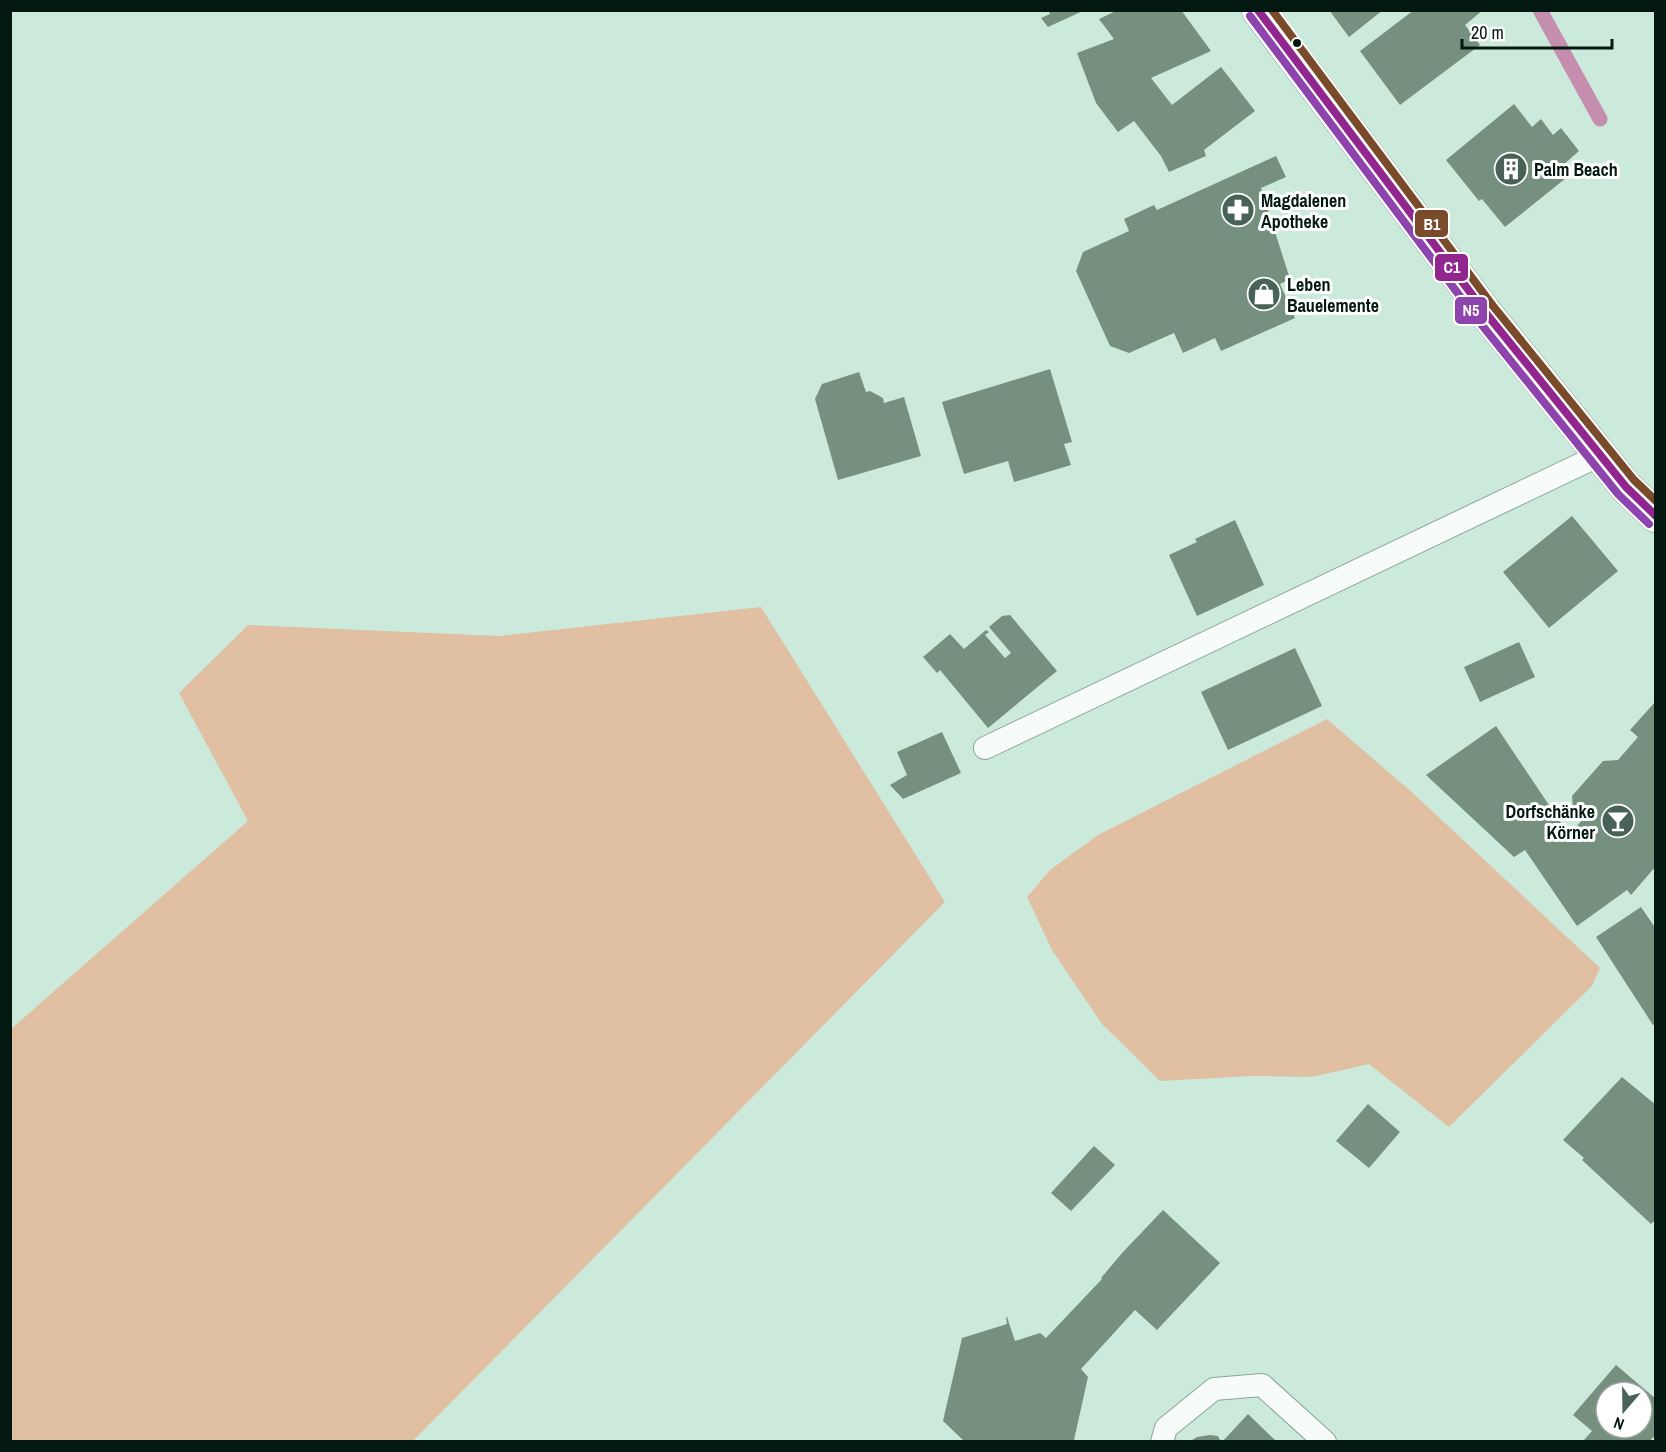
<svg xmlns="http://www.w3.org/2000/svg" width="1666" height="1452" viewBox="0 0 1666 1452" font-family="'Archivo Narrow',sans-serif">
  <rect width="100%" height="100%" fill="#cbeadc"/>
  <g fill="#e0bfa2">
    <polygon points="761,607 945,902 413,1441 11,1441 11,1029 248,821 179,693 248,625 499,636"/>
    <polygon points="1327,719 1415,795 1600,968 1592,986 1449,1127 1369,1064 1312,1077 1252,1076 1160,1081 1102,1024 1052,950 1027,897 1050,870 1098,835"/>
  </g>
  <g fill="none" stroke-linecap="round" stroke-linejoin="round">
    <polyline stroke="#c58dae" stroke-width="15" points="1540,10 1600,119"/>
  </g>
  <g fill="#76907f" fill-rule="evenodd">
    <polygon points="1048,10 1085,10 1048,27 1041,18 1050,14"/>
    <polygon points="1118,10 1181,10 1211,51 1151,78 1172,105 1221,67 1255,111 1204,150 1206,156 1169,172 1161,156 1134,121 1118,132 1096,103 1077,53 1114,39 1099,19"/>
    <polygon points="1329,10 1383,10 1349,37"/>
    <polygon points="1414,10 1483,10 1465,25 1480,45 1400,105 1360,51"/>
    <polygon points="1514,104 1532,127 1541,119 1553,135 1561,128 1579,151 1563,165 1571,174 1505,227 1482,199 1479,201 1446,160"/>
    <polygon points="1276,156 1286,177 1261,188 1290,279 1280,284 1295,318 1221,351 1215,338 1183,353 1174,333 1129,353 1110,346 1076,271 1083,252 1129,231 1124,219 1154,205 1157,210"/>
    <polygon points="1050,369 1072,442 1064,444 1071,465 1014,482 1008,461 964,474 942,402"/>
    <polygon points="859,372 866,392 870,391 883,398 884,403 904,397 921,456 838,480 815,399 822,384"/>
    <polygon points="1572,516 1618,571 1549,628 1503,572"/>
    <polygon points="1235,520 1264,585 1197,616 1169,555 1197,542 1195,539"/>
    <polygon points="1010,615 1057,671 988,728 940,670 937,673 923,657 950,634 964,649 986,630 989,632 985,635 1005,658 1011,653 989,627 1002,616"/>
    <polygon points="1519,642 1535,677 1480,702 1464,667"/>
    <polygon points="1295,648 1322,706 1228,750 1201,692"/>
    <polygon points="1656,701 1656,866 1631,895 1627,890 1577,926 1525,850 1514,857 1426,775 1496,726 1569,835 1583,819 1573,810 1572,796 1603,761 1618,760 1638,737 1630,730"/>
    <polygon points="942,732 961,773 903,799 890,785 907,775 897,752"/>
    <polygon points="1641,907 1656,929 1656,1024 1653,1025 1596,937"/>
    <polygon points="1622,1077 1656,1105 1656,1219 1651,1224 1582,1160 1584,1158 1563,1140"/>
    <polygon points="1368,1104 1400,1132 1369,1168 1336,1141"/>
    <polygon points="1094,1146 1115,1165 1071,1211 1051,1193"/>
    <polygon points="1163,1210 1220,1263 1157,1330 1135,1310 1081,1369 1088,1377 1074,1440 1076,1442 965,1442 943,1421 962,1338 1007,1324 1006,1317 1007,1317 1015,1341 1040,1333 1046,1338 1102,1279 1101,1278 1123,1252"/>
    <path d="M 1616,1365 L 1656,1399 L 1656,1434 L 1649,1442 L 1584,1440 L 1592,1431 L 1573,1415 ZM 1606,1392 L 1642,1392 L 1642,1428 L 1606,1428 Z"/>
    <polygon points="1248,1414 1277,1442 1222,1442"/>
    <polygon points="1210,1435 1218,1436 1221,1442 1189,1442 1197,1437"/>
  </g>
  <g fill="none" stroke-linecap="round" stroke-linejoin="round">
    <g stroke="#8ba499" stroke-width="24">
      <g id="service">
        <polyline points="985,748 1600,455"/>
        <polyline points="1162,1442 1166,1428 1214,1389 1262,1385 1325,1442"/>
      </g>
    </g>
    <g stroke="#8ba499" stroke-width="34">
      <polyline id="tertiary" points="1258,10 1485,312 1626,487 1656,516"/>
    </g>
    <use href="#service" stroke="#f7fcfa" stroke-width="22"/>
    <use href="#tertiary" stroke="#f7fcfa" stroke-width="33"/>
    <g stroke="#fff" stroke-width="12">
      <polyline id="bus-1" points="1258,10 1485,312 1626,487 1656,516"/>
    </g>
    <g stroke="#fff" stroke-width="12">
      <polyline id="bus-2" points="1250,16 1477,319 1618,494 1649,524"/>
    </g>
    <g stroke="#fff" stroke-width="12">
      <polyline id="bus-3" points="1272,10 1493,306 1634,480 1656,501"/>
    </g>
    <use href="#bus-1" stroke="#91268f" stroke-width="8"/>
    <use href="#bus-2" stroke="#8e44ad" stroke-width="8"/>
    <use href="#bus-3" stroke="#7a4b2a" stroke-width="8"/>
  </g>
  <defs>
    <g id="building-disc" transform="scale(1.725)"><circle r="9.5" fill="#496257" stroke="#fff"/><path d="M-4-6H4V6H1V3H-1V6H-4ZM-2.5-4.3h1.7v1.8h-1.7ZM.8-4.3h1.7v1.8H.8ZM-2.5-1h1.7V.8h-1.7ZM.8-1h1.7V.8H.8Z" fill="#fff"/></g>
    <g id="pharmacy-disc" transform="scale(1.725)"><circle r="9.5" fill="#496257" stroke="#fff"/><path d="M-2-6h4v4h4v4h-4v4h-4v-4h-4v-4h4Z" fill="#fff"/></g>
    <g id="shop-disc" transform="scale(1.725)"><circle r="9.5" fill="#496257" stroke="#fff"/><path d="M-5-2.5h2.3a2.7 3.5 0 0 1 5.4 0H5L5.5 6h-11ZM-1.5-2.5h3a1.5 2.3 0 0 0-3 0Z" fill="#fff"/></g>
    <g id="bar-disc" transform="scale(1.725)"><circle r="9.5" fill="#496257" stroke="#fff"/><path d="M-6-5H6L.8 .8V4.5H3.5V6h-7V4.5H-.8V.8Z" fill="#fff"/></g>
  </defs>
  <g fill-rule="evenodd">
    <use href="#building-disc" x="1511" y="169"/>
    <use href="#pharmacy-disc" x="1238" y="210"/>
    <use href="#shop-disc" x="1264" y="294"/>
    <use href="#bar-disc" x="1618" y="821"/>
  </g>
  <circle fill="#031810" stroke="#fff" stroke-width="2" cx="1297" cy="43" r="5"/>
  <g text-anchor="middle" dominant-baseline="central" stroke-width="6" stroke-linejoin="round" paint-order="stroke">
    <g font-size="18" font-weight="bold" fill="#031810" stroke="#fff" text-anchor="start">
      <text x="1534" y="169">Palm Beach</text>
      <text x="1261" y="200">Magdalenen<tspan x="1261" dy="21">Apotheke</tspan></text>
      <text x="1287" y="284">Leben<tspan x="1287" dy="21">Bauelemente</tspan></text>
      <text x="1595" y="811" text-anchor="end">Dorfschänke<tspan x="1595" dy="21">Körner</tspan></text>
    </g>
  </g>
  <g stroke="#fff" stroke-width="2">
    <rect x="1414" y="209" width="35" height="29" rx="6" fill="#7a4b2a"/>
    <rect x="1434" y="253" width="35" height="29" rx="6" fill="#91268f"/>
    <rect x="1454" y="296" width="34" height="29" rx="6" fill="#8e44ad"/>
  </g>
  <g font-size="16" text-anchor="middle" font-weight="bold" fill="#fff">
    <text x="1432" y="230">B1</text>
    <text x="1452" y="273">C1</text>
    <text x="1471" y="316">N5</text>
  </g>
  <rect width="1666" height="1452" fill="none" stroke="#031810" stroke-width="24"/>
  <g transform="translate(1624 1410) rotate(200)"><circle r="28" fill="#ffffff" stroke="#9aa39f" stroke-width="1.5"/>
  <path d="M0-4.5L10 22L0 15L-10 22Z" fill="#496257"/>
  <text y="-9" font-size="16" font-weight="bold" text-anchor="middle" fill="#031810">N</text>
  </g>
  <path d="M1462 39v9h150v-9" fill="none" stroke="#031810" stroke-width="3"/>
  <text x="1471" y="39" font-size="18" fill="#031810" stroke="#ffffff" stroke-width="4.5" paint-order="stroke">20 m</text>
</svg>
